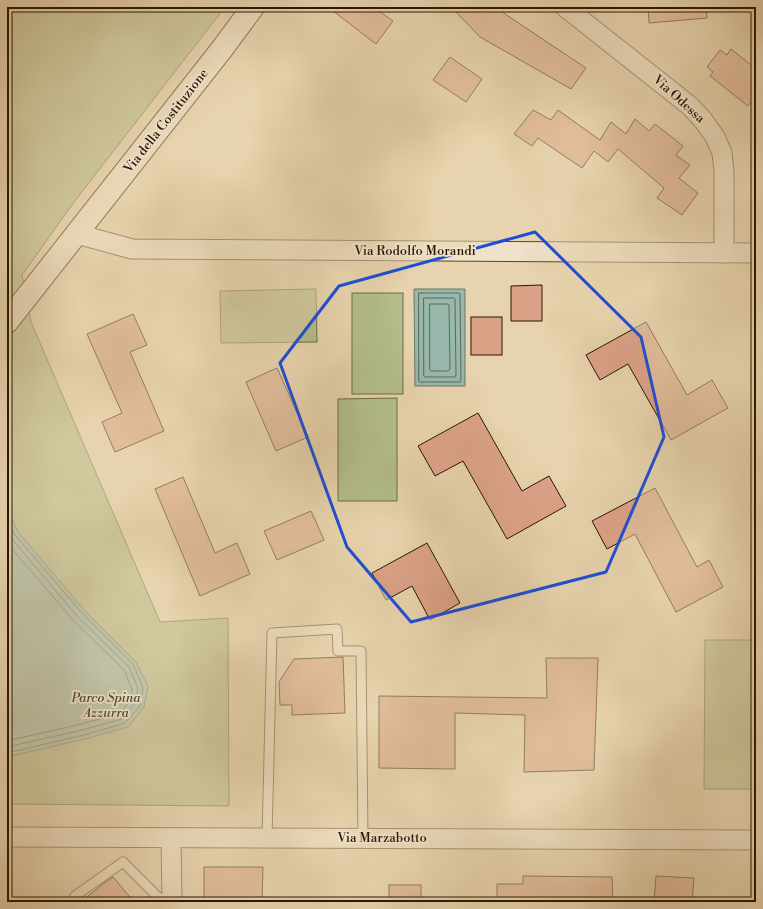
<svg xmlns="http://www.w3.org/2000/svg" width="763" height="909" viewBox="0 0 763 909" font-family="'Libre Bodoni',serif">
  <rect width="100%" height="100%" fill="#e7d3ad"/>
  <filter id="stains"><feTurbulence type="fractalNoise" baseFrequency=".005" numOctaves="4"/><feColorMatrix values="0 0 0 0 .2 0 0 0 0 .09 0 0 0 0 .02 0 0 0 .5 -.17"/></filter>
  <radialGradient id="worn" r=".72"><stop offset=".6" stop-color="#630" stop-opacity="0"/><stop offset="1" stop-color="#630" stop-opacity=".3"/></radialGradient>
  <g fill="#b3bd8c" stroke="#6e6a46">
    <polygon points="7,7 225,7 74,202 22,275 31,322 160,622 228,618 229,806 7,804"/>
    <polygon points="316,289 317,342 221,343 220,291"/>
    <rect x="352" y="293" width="51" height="101"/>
    <polygon points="397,398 397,501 338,501 338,399"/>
    <polygon points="705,640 756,640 756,789 704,789"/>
  </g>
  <g fill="#97b8ab" stroke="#6b7767">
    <polygon points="414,289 465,289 465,386 415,386"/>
    <polygon points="7,509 18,532 85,611 136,662 148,687 144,707 128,727 85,739 7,757"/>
  </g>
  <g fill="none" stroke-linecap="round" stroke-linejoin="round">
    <g stroke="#606756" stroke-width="1">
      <polygon points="419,293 459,293 460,294 461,380 460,382 420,382 419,381"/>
      <polygon points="424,298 454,298 455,299 456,375 455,377 425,377 424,376"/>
      <polygon points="430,304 448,304 449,305 450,369 448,371 431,371 430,370"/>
      <polyline points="7,518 15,535 82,613 133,664 143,688 140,706 125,723 84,735 7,753"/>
      <polyline points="7,531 11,538 78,617 129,667 138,688 135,703 122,719 82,730 7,747"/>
      <polyline points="7,543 74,621 124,670 132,689 130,701 119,714 81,724 7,741"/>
    </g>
  </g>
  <g fill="#dca288" stroke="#291601">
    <polygon points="328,7 373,7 393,21 376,44"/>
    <polygon points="451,7 497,7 505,14 586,68 571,89 480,37"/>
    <polygon points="648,7 706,7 707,18 649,23"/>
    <polygon points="731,49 756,69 756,96 748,106 710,76 713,72 707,67 720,50 727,55"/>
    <polygon points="450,57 482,79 466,102 433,80"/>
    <polygon points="533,110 551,120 558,110 600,140 611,122 626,134 635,119 649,131 655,124 683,146 676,155 690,165 679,178 698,193 682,215 657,198 664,188 618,149 608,162 594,151 582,168 538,138 532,146 514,134"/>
    <polygon points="542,285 542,321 511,321 511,286"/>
    <polygon points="133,314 147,345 130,352 164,431 115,452 102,422 122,413 87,334"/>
    <rect x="471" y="317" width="31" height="38"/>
    <polygon points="646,322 687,395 712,380 728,408 671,440 628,364 600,380 586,355"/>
    <polygon points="277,368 308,437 276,451 246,382"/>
    <polygon points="478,413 522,491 549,476 566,506 507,539 463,461 435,476 418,446"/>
    <polygon points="183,477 215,553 237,543 250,574 200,596 155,489"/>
    <polygon points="655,488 697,567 709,560 723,587 676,612 635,534 607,549 592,521"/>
    <polygon points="311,511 324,540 277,560 264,531"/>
    <polygon points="427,543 460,603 430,620 412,586 386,600 372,573"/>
    <polygon points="343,657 345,713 292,715 292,705 280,705 279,682 294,659"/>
    <polygon points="546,658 598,658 594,770 524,772 525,715 455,713 455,769 379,768 379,696 547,698"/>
    <polygon points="204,867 263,867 262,902 204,902"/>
    <polygon points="523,876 612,877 613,902 497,902 497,884 523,884"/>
    <polygon points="656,876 694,878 692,902 654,902"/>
    <polygon points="113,877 134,902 81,902 104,883"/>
    <rect x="389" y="885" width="32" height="17"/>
  </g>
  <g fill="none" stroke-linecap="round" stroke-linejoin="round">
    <g stroke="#58452c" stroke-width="11">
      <g id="lane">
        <polyline points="267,838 272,633 337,629 338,651 361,651 363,838"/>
        <polyline points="75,896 123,862 157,896 167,902"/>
      </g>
    </g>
    <g stroke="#58452c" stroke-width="21">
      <g id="street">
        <polyline points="565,7 690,106 703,120 715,137 722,153 724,172 724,253"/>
        <polyline points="77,234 132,249 756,253"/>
        <polyline points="7,837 756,840"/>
        <polyline points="171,838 172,902"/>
      </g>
    </g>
    <g stroke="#291601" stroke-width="24">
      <polyline id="secondary" points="7,322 222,49 253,7"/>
    </g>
    <use href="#lane" stroke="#efe2ca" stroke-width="9"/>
    <use href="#street" stroke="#efe2ca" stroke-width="19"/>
    <use href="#secondary" stroke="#efe2ca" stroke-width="22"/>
  </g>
  <path d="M0 0H763V909H0ZM 535,232 L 641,337 L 664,437 L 606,572 L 411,622 L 347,547 L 280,363 L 339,286 Z" fill="#e7d3ad" fill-opacity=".55" fill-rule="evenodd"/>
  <path fill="none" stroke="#1d4ed8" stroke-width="3" stroke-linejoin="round" d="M 535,232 L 641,337 L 664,437 L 606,572 L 411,622 L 347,547 L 280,363 L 339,286 Z"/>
  <g text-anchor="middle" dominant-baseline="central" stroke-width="3.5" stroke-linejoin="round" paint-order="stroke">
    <g font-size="13" fill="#291601" stroke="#efe2ca">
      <text transform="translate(679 99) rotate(42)">Via Odessa</text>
      <text transform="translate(166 121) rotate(-52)">Via della Costituzione</text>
      <text x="415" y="251">Via Rodolfo Morandi</text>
      <text x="382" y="838">Via Marzabotto</text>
    </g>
    <g font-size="13" font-style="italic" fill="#52482b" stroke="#efe2ca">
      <text x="106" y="698">Parco Spina<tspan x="106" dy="15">Azzurra</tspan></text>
    </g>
  </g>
  <rect width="763" height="909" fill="none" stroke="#e7d3ad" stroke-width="24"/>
  <rect x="8" y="8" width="747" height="893" fill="none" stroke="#291601" stroke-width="2"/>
  <rect x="12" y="12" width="739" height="885" fill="none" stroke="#291601"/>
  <rect width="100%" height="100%" filter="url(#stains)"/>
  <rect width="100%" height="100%" fill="url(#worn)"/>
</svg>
